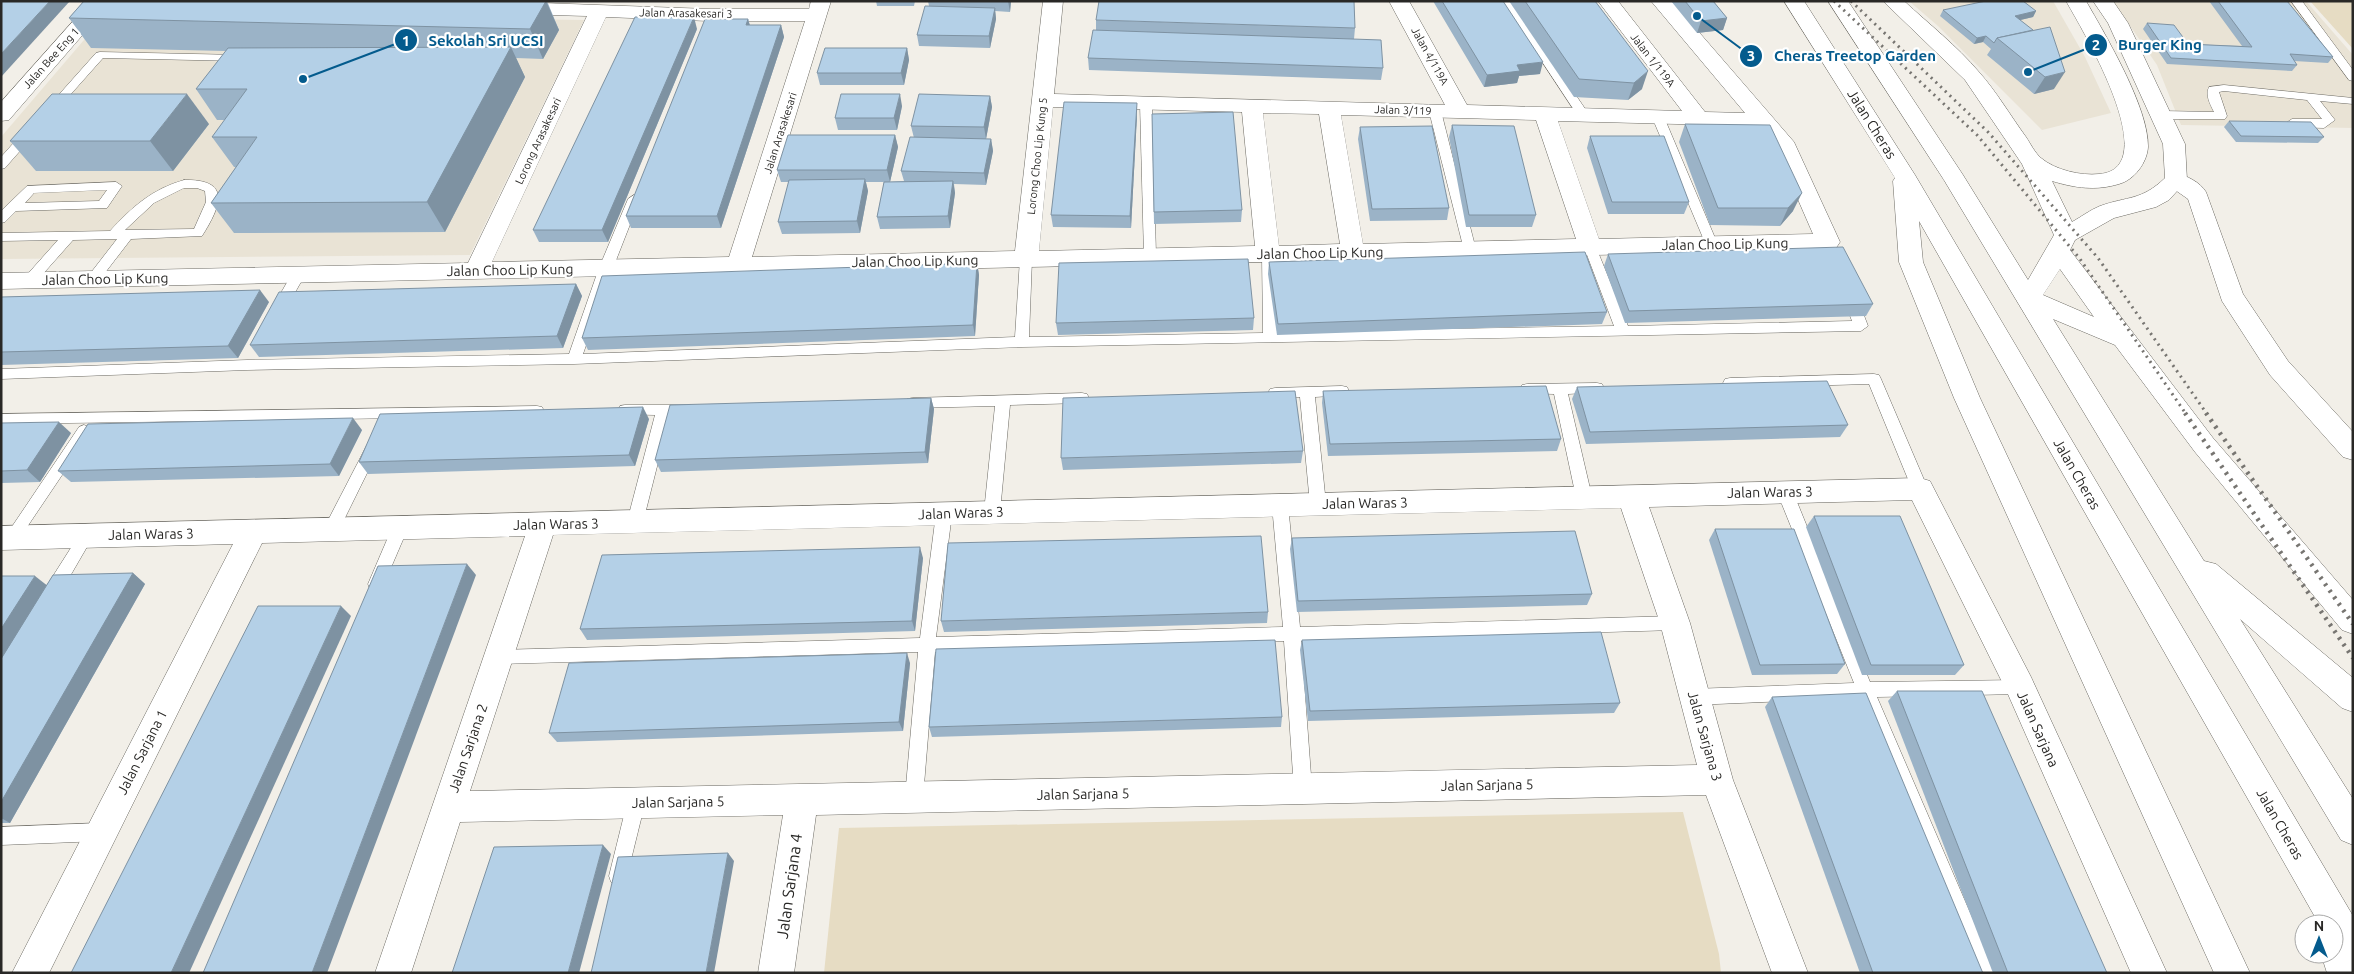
<svg xmlns="http://www.w3.org/2000/svg" width="2354" height="974" viewBox="0 0 2354 974" font-family="Ubuntu,sans-serif">
  <rect width="100%" height="100%" fill="#f2efe8"/>
  <g fill="#e9e3d5">
    <polygon points="1909,1 2053,1 2085,57 2111,113 2042,130 1938,26"/>
    <polygon points="2113,1 2306,1 2353,55 2353,128 2181,125 2157,65"/>
    <polygon points="107,13 584,20 470,255 1,259 1,137"/>
  </g>
  <g fill="#e6dcc3">
    <polygon points="2310,1 2353,1 2353,49"/>
    <polygon points="1683,812 1719,954 1721,973 824,973 839,828"/>
  </g>
  <g fill="none" stroke-linecap="round" stroke-linejoin="round">
    <g stroke="#6c6a63" stroke-width="1">
      <g id="service">
        <polygon points="1502,1 1512,1 1590,116 1588,119 1580,119"/>
        <polygon points="2291,1 2302,1 2353,70 2353,81 2349,80"/>
        <polygon points="100,52 240,55 246,58 240,61 103,58 55,112 47,112 45,110 47,108 96,53"/>
        <path d="M 2224,85 L 2353,98 L 2353,104 L 2320,101 L 2335,120 L 2324,128 L 2292,127 L 2286,123 L 2292,119 L 2322,119 L 2307,100 L 2224,91 L 2219,92 L 2227,116 L 2225,119 L 2162,119 L 2156,115 L 2162,111 L 2214,112 C 2210,104 2205,95 2209,87 Z"/>
        <polygon points="1146,100 1152,103 1156,256 1150,260 1144,256 1140,103"/>
        <polygon points="1435,107 1441,111 1476,250 1470,254 1464,250 1429,111"/>
        <polygon points="1658,113 1664,117 1718,245 1717,248 1707,248 1706,245 1652,117"/>
        <polygon points="30,128 36,132 34,135 5,168 1,169 1,157 26,129"/>
        <path d="M 184,180 C 232,179 221,206 202,236 L 131,239 L 98,282 L 93,284 L 86,279 L 117,239 L 73,240 L 35,283 L 30,285 L 23,280 L 25,277 L 58,240 L 1,241 L 1,233 L 110,231 C 132,207 152,189 184,180 ZM 184,188 L 197,188 L 205,191 L 206,202 L 194,229 L 125,230 L 154,203 Z"/>
        <path d="M 116,182 L 122,186 L 107,208 L 16,211 L 5,222 L 1,223 L 1,211 L 27,186 ZM 107,190 L 99,201 L 25,203 L 34,193 Z"/>
        <polygon points="634,195 640,199 613,268 583,354 1015,337 1020,259 1026,255 1032,259 1029,337 1263,333 1262,254 1268,250 1274,254 1277,332 1614,326 1584,247 1590,243 1596,247 1628,326 1852,321 1843,297 1850,292 1857,297 1868,326 1861,331 1022,347 574,364 247,370 1,379 1,369 247,360 569,354 599,268 628,199"/>
        <polygon points="298,271 305,275 285,310 283,313 273,313 271,310 293,272"/>
        <polygon points="1874,374 1879,375 1881,379 1928,489 1925,493 1920,495 1915,493 1912,489 1869,384 1730,388 1725,387 1723,383 1725,379 1730,378"/>
        <polygon points="1597,383 1602,384 1604,388 1602,392 1568,394 1592,497 1589,501 1584,503 1579,501 1576,497 1554,394 1522,393 1520,389 1522,385 1527,384"/>
        <polygon points="1342,386 1347,387 1349,391 1347,395 1315,397 1326,504 1323,508 1318,510 1313,508 1310,504 1300,397 1270,397 1268,393 1270,389 1275,388"/>
        <polygon points="1082,393 1087,394 1089,398 1087,402 1082,403 1010,405 1000,512 997,516 992,518 987,516 984,512 995,406 912,408 907,407 905,403 907,399 912,398"/>
        <polygon points="625,405 689,405 694,406 696,410 694,414 670,415 643,522 640,526 635,528 630,526 627,522 655,415 620,414 618,410 620,406"/>
        <polygon points="537,406 542,407 544,411 542,415 537,416 1,424 1,414"/>
        <polygon points="84,425 89,427 91,431 89,435 17,542 12,544 7,542 4,538 7,534 79,427"/>
        <polygon points="372,443 377,445 379,449 339,530 336,534 331,536 326,534 323,530 367,445"/>
        <polygon points="1785,486 1790,488 1793,492 1870,682 2020,680 2026,682 2028,687 2026,692 2020,694 1877,697 1996,973 1976,973 1860,698 1693,705 1687,702 1685,697 1687,692 1693,689 1854,683 1777,492 1780,488"/>
        <polygon points="1280,499 1285,501 1288,505 1300,627 1675,616 1681,618 1683,623 1681,628 1675,630 1301,641 1312,789 1309,795 1303,797 1297,795 1294,789 1284,641 935,652 923,797 920,803 914,805 908,803 905,797 918,652 498,664 492,662 490,657 492,652 498,650 920,638 936,514 939,510 944,508 949,510 952,514 936,637 1283,627 1272,505 1275,501"/>
        <polygon points="400,522 405,524 408,528 384,584 382,589 376,591 370,589 368,584 392,528 395,524"/>
        <polygon points="86,530 91,532 94,536 91,540 58,597 52,599 46,597 44,592 46,587 81,532"/>
        <polygon points="636,795 642,797 645,803 627,876 625,882 618,885 611,882 609,876 627,803 630,797"/>
        <polygon points="101,823 107,826 110,832 107,838 101,841 1,845 1,827"/>
      </g>
    </g>
    <g stroke="#6c6a63" stroke-width="1">
      <g id="minor">
        <polygon points="91,1 112,1 9,120 1,121 1,102"/>
        <path d="M 811,1 L 831,1 L 752,257 L 1015,251 L 1043,1 L 1063,1 L 1054,94 L 1445,105 L 1389,1 L 1409,1 L 1467,105 L 1682,111 L 1598,1 L 1618,1 L 1705,112 L 1745,113 L 1651,1 L 1672,1 L 1794,142 L 1840,242 L 1836,248 L 1828,250 L 1,289 L 1,273 L 468,263 L 587,16 L 514,14 L 507,12 L 504,8 L 507,4 L 514,2 L 709,9 L 809,9 ZM 606,17 L 709,21 L 805,21 L 729,257 L 492,262 ZM 1053,107 L 1242,112 L 1255,246 L 1039,251 ZM 1263,113 L 1319,114 L 1340,244 L 1279,246 ZM 1341,115 L 1536,120 L 1576,239 L 1363,244 ZM 1558,121 L 1757,126 L 1776,149 L 1813,234 L 1599,239 Z"/>
        <path d="M 2176,173 C 2187,176 2200,182 2206,192 L 2243,294 L 2288,361 L 2353,432 L 2353,460 L 2343,457 L 2270,375 L 2222,301 L 2188,199 L 2168,185 L 2165,180 L 2168,175 Z"/>
        <path d="M 1920,478 L 1930,481 L 2031,677 L 2167,973 L 2131,973 L 2007,692 L 1912,500 L 1649,507 L 1690,623 L 1733,780 L 1808,973 L 1772,973 L 1706,795 L 816,815 L 794,973 L 758,973 L 783,815 L 460,822 L 411,973 L 375,973 L 525,536 L 262,543 L 49,973 L 12,973 L 233,544 L 1,550 L 1,526 ZM 1621,508 L 1660,623 L 1697,765 L 470,791 L 553,535 Z"/>
      </g>
    </g>
    <g stroke="#6c6a63" stroke-width="1">
      <g id="trunk">
        <polygon points="1784,1 1804,1 1915,175 2353,916 2353,973 2327,973 2321,954 2334,954 2334,924 2319,924 1919,221 1923,262 1980,398 2250,973 2214,973 1954,398 1899,262 1893,181 1895,178"/>
        <path d="M 1828,1 L 1848,1 L 1963,175 L 2028,280 L 2054,235 L 2022,164 L 1965,80 L 1883,1 L 1904,1 C 1929,24 1957,46 1979,72 C 1996,91 2010,115 2026,137 C 2030,143 2035,153 2041,158 C 2055,170 2081,176 2099,174 C 2166,169 2082,29 2066,1 L 2086,1 C 2106,36 2149,108 2148,147 C 2147,163 2134,180 2119,184 C 2096,191 2075,188 2052,181 L 2072,222 C 2081,217 2090,210 2100,206 C 2128,196 2141,201 2165,178 L 2163,144 L 2108,23 L 2093,1 L 2113,1 L 2128,23 L 2185,144 L 2187,180 L 2169,200 L 2156,207 L 2114,218 L 2075,240 L 2070,250 L 2213,438 L 2353,600 L 2353,634 L 2342,630 L 2195,452 L 2115,345 L 2053,319 L 2204,561 L 2216,564 L 2353,678 L 2353,712 L 2342,708 L 2240,619 L 2353,799 L 2353,845 L 2341,840 L 1944,180 ZM 2060,269 L 2094,317 L 2043,295 Z"/>
      </g>
    </g>
    <use href="#service" fill="#fff" fill-rule="evenodd"/>
    <use href="#minor" fill="#fff" fill-rule="evenodd"/>
    <use href="#trunk" fill="#fff" fill-rule="evenodd"/>
    <g stroke="#777571" stroke-width="3" stroke-dasharray="2 4.5" stroke-linecap="butt">
      <polyline points="1834,1 1977,135 2080,259 2186,414"/>
      <polyline points="1851,1 1988,132 2098,258 2207,414"/>
    </g>
    <g stroke="#777571" stroke-width="4.5" stroke-dasharray="2.5 5.5" stroke-linecap="butt">
      <polyline points="2185,413 2353,658"/>
      <polyline points="2206,413 2353,624"/>
    </g>
  </g>
  <g fill="#9bb3c7">
    <polygon points="84,1 547,1 559,30 543,59 516,58 525,77 445,232 234,233 211,203 236,167 234,167 212,137 225,120 217,120 196,89 226,51 91,48 69,18"/>
    <polygon points="876,1 915,1 914,6 877,6"/>
    <polygon points="928,1 1011,1 1010,12 995,11 996,19 990,48 919,46 917,35 929,6"/>
    <polygon points="1433,1 1503,1 1540,74 1519,76 1517,83 1484,87"/>
    <polygon points="1509,1 1595,1 1642,89 1628,100 1574,97"/>
    <polygon points="1671,1 1713,1 1727,18 1723,30 1697,33"/>
    <polygon points="2209,1 2287,1 2333,57 2328,63 2294,61 2297,65 2292,71 2167,64 2143,29 2147,23 2188,44 2242,46"/>
    <polygon points="1943,10 2036,11 2033,17 2020,20 2054,89 2034,94 1987,55 1991,49 1983,42 1974,44 1940,16"/>
    <polygon points="748,19 750,25 781,25 784,37 721,228 631,228 626,216"/>
    <polygon points="1096,20 1355,28 1354,39 1383,68 1381,80 1089,70 1088,58 1096,30"/>
    <polygon points="697,29 608,242 539,242 533,230"/>
    <polygon points="907,48 909,60 904,85 820,85 817,73"/>
    <polygon points="990,96 992,107 986,139 916,138 991,139 993,151 986,185 954,184 955,193 950,228 880,229 877,217 884,182 866,182 868,191 860,233 782,234 778,222 789,182 781,182 777,170 895,135 898,147 890,182 904,181 901,171 914,138 911,126"/>
    <polygon points="902,106 897,130 838,130 835,118"/>
    <polygon points="1152,114 1242,210 1241,222 1154,224"/>
    <polygon points="1137,115 1131,228 1053,227 1051,215"/>
    <polygon points="2229,121 2324,137 2318,143 2236,142 2224,127"/>
    <polygon points="209,124 173,171 36,171 10,141"/>
    <polygon points="1685,124 1793,211 1780,226 1710,225 1679,142"/>
    <polygon points="1452,125 1536,215 1532,227 1466,227 1449,137"/>
    <polygon points="1360,127 1449,208 1447,220 1370,221 1358,139"/>
    <polygon points="1590,136 1689,202 1684,214 1608,214 1587,148"/>
    <polygon points="1608,254 1873,304 1866,316 1625,323 1604,266"/>
    <polygon points="1269,262 1607,312 1602,324 1277,335 1268,274"/>
    <polygon points="977,263 979,275 975,336 588,350 582,338"/>
    <polygon points="576,284 582,296 563,348 259,357 250,345"/>
    <polygon points="1,297 269,302 238,358 1,365"/>
    <polygon points="1254,318 1253,330 1058,335 1056,323"/>
    <polygon points="1577,387 1848,425 1840,437 1586,444 1572,399"/>
    <polygon points="1323,391 1561,439 1557,451 1328,456 1322,403"/>
    <polygon points="931,398 934,409 928,463 661,472 655,460"/>
    <polygon points="649,419 635,466 368,474 359,462"/>
    <polygon points="1,423 71,433 40,482 1,483"/>
    <polygon points="362,430 339,476 71,482 58,471"/>
    <polygon points="1303,451 1301,463 1063,470 1061,458"/>
    <polygon points="1814,516 1964,665 1955,675 1862,675 1806,527"/>
    <polygon points="1715,529 1845,664 1837,674 1752,675 1709,540"/>
    <polygon points="1292,538 1592,594 1587,605 1297,612 1290,549"/>
    <polygon points="923,558 915,631 587,640 580,629"/>
    <polygon points="133,573 145,584 10,823 1,823 1,576 47,585"/>
    <polygon points="1268,612 1267,623 944,632 941,621"/>
    <polygon points="1302,640 1620,703 1614,713 1308,721 1300,650"/>
    <polygon points="910,663 903,731 557,742 549,733"/>
    <polygon points="1897,691 2107,973 1993,973 1888,701"/>
    <polygon points="1772,697 1983,973 1860,973 1765,707"/>
    <polygon points="1282,717 1281,727 932,737 929,727"/>
  </g>
  <g fill="#7e92a2">
    <polygon points="50,1 70,1 1,77 1,54"/>
    <polygon points="546,1 559,30 543,59 530,29"/>
    <polygon points="1008,1 1011,1 1010,12"/>
    <polygon points="995,8 996,19 990,48 989,36"/>
    <polygon points="2036,11 2033,17 2012,22 2015,16"/>
    <polygon points="694,17 697,29 608,242 602,230"/>
    <polygon points="1727,18 1723,30 1697,33 1701,21"/>
    <polygon points="748,19 751,31 746,25"/>
    <polygon points="781,25 784,37 721,228 717,216"/>
    <polygon points="1986,36 1983,42 1974,44 1977,38"/>
    <polygon points="511,47 525,77 445,232 427,202"/>
    <polygon points="907,48 909,60 904,85 901,73"/>
    <polygon points="1543,62 1540,74 1519,76 1517,83 1484,87 1487,75 1517,65"/>
    <polygon points="1648,71 1642,89 1628,100 1634,83"/>
    <polygon points="2065,72 2054,89 2034,94 2045,77"/>
    <polygon points="187,94 209,124 173,171 150,141"/>
    <polygon points="900,94 902,106 897,130 894,118"/>
    <polygon points="990,96 992,107 986,139 984,127"/>
    <polygon points="1137,103 1137,115 1131,228 1130,216"/>
    <polygon points="895,135 898,147 890,182 887,170"/>
    <polygon points="991,139 993,151 986,185 984,173"/>
    <polygon points="865,179 868,191 860,233 857,221"/>
    <polygon points="953,181 955,193 950,228 948,216"/>
    <polygon points="1802,193 1793,211 1780,226 1788,208"/>
    <polygon points="977,263 979,275 975,336 973,325"/>
    <polygon points="576,284 582,296 563,348 557,336"/>
    <polygon points="260,290 269,302 238,358 228,346"/>
    <polygon points="931,398 934,409 928,463 925,452"/>
    <polygon points="643,407 649,419 635,466 629,455"/>
    <polygon points="353,418 362,430 339,476 330,464"/>
    <polygon points="59,422 71,433 40,482 27,470"/>
    <polygon points="920,547 923,558 915,631 912,621"/>
    <polygon points="467,564 476,575 327,973 312,973"/>
    <polygon points="133,573 145,584 10,823 1,818 1,802"/>
    <polygon points="35,576 49,587 1,663 1,629"/>
    <polygon points="341,606 351,616 189,973 171,973"/>
    <polygon points="907,653 910,663 903,731 899,722"/>
    <polygon points="603,845 611,854 579,973 568,973"/>
    <polygon points="728,853 734,861 714,973 706,973"/>
  </g>
  <g fill="#b4d0e7" stroke="#7e92a2">
    <polygon points="1,1 50,1 1,54"/>
    <polygon points="84,1 546,1 530,29 69,18"/>
    <polygon points="1099,1 1354,1 1355,28 1096,20"/>
    <polygon points="1442,1 1503,1 1543,62 1517,65 1520,71 1487,75"/>
    <polygon points="1525,1 1595,1 1648,71 1634,83 1579,79"/>
    <polygon points="1685,1 1713,1 1727,18 1701,21"/>
    <polygon points="1986,1 2023,1 2036,11 2015,16 2033,30 1997,38 1994,43 1986,36 1977,38 1943,10"/>
    <polygon points="2218,1 2287,1 2333,57 2290,54 2297,65 2171,58 2147,23 2174,25 2188,44 2252,47"/>
    <polygon points="925,6 995,8 989,36 917,35"/>
    <polygon points="635,17 694,17 602,230 533,230"/>
    <polygon points="705,19 748,19 746,25 781,25 717,216 626,216"/>
    <polygon points="2050,27 2065,72 2045,77 1997,38"/>
    <polygon points="1093,30 1381,40 1383,68 1088,58"/>
    <polygon points="511,47 427,202 211,203 257,137 212,137 247,89 196,89 228,48"/>
    <polygon points="825,48 907,48 901,73 817,73"/>
    <polygon points="52,94 187,94 150,141 10,141"/>
    <polygon points="841,94 900,94 894,118 835,118"/>
    <polygon points="919,94 990,96 984,127 911,126"/>
    <polygon points="1064,102 1137,103 1130,216 1051,215"/>
    <polygon points="1233,112 1242,210 1154,212 1152,114"/>
    <polygon points="2229,121 2311,122 2324,137 2241,136"/>
    <polygon points="1685,124 1770,125 1802,193 1788,208 1718,208"/>
    <polygon points="1452,125 1514,126 1536,215 1469,215"/>
    <polygon points="1432,126 1449,208 1372,209 1360,127"/>
    <polygon points="788,135 895,135 887,170 777,170"/>
    <polygon points="1590,136 1664,136 1689,202 1612,202"/>
    <polygon points="910,137 991,139 984,173 901,171"/>
    <polygon points="865,179 857,221 778,222 789,180"/>
    <polygon points="953,181 948,216 877,217 884,182"/>
    <polygon points="1843,247 1873,304 1629,311 1608,254"/>
    <polygon points="1585,252 1607,312 1278,324 1269,262"/>
    <polygon points="1248,259 1254,318 1056,323 1059,263"/>
    <polygon points="977,263 973,325 582,338 602,276"/>
    <polygon points="576,284 557,336 250,345 279,292"/>
    <polygon points="260,290 228,346 1,352 1,297"/>
    <polygon points="1827,381 1848,425 1590,432 1577,387"/>
    <polygon points="1546,386 1561,439 1330,444 1323,391"/>
    <polygon points="1295,391 1303,451 1061,458 1063,398"/>
    <polygon points="931,398 925,452 655,460 670,405"/>
    <polygon points="643,407 629,455 359,462 380,414"/>
    <polygon points="353,418 330,464 58,471 88,424"/>
    <polygon points="59,422 27,470 1,471 1,423"/>
    <polygon points="1814,516 1900,516 1964,665 1871,665"/>
    <polygon points="1715,529 1794,529 1845,664 1760,665"/>
    <polygon points="1575,531 1592,594 1298,601 1292,538"/>
    <polygon points="1261,536 1268,612 941,621 948,543"/>
    <polygon points="920,547 912,621 580,629 602,555"/>
    <polygon points="467,564 312,973 203,973 378,566"/>
    <polygon points="133,573 1,802 1,659 53,575"/>
    <polygon points="1,576 35,576 1,629"/>
    <polygon points="258,606 341,606 171,973 71,973"/>
    <polygon points="1601,632 1620,703 1310,711 1302,640"/>
    <polygon points="1275,640 1282,717 929,727 936,649"/>
    <polygon points="907,653 899,722 549,733 569,663"/>
    <polygon points="1897,691 1982,691 2107,973 2008,973"/>
    <polygon points="1866,693 1982,971 1983,973 1873,973 1772,697"/>
    <polygon points="603,845 568,973 452,973 494,847"/>
    <polygon points="728,853 706,973 591,973 618,857"/>
  </g>
  <g text-anchor="middle" dominant-baseline="central" stroke-width="4.5" stroke-linejoin="round" paint-order="stroke">
    <g font-size="11" fill="#292826" stroke="#fff">
      <text transform="translate(686 13) rotate(1)">Jalan Arasakesari 3</text>
      <text transform="translate(1430 56) rotate(61)">Jalan 4/119A</text>
      <text transform="translate(51 58) rotate(-48)">Jalan Bee Eng 1</text>
      <text transform="translate(1653 60) rotate(52)">Jalan 1/119A</text>
      <text transform="translate(1403 110) rotate(2)">Jalan 3/119</text>
      <text transform="translate(780 133) rotate(-72)">Jalan Arasakesari</text>
      <text transform="translate(538 141) rotate(-65)">Lorong Arasakesari</text>
      <text transform="translate(1037 156) rotate(-84)">Lorong Choo Lip Kung 5</text>
    </g>
    <g font-size="14" fill="#292826" stroke="#fff">
      <text transform="translate(1872 124) rotate(58)">Jalan Cheras</text>
      <text transform="translate(1725 244) rotate(-1)">Jalan Choo Lip Kung</text>
      <text transform="translate(1320 253) rotate(-1)">Jalan Choo Lip Kung</text>
      <text transform="translate(915 261) rotate(-1)">Jalan Choo Lip Kung</text>
      <text transform="translate(510 270) rotate(-1)">Jalan Choo Lip Kung</text>
      <text transform="translate(105 279) rotate(-1)">Jalan Choo Lip Kung</text>
      <text transform="translate(2077 474) rotate(60)">Jalan Cheras</text>
      <text transform="translate(1770 492) rotate(-1)">Jalan Waras 3</text>
      <text transform="translate(1365 503) rotate(-1)">Jalan Waras 3</text>
      <text transform="translate(961 513) rotate(-2)">Jalan Waras 3</text>
      <text transform="translate(556 524) rotate(-1)">Jalan Waras 3</text>
      <text transform="translate(151 534) rotate(-1)">Jalan Waras 3</text>
      <text transform="translate(2038 729) rotate(66)">Jalan Sarjana</text>
      <text transform="translate(1705 736) rotate(74)">Jalan Sarjana 3</text>
      <text transform="translate(468 748) rotate(-71)">Jalan Sarjana 2</text>
      <text transform="translate(142 752) rotate(-63)">Jalan Sarjana 1</text>
      <text transform="translate(1487 785) rotate(-1)">Jalan Sarjana 5</text>
      <text transform="translate(1083 794) rotate(-1)">Jalan Sarjana 5</text>
      <text transform="translate(678 802) rotate(-1)">Jalan Sarjana 5</text>
      <text transform="translate(2280 824) rotate(60)">Jalan Cheras</text>
    </g>
    <g font-size="16" fill="#292826" stroke="#fff">
      <text transform="translate(789 886) rotate(-82)">Jalan Sarjana 4</text>
    </g>
  </g>
  <path fill="none" stroke="#045b8d" stroke-width="2" d="M303 79L406 40M2028 72L2096 45M1697 16L1751 56"/>
  <g fill="#045b8d" stroke="#fff" stroke-width="2">
    <circle cx="303" cy="79" r="5"/>
    <circle cx="2028" cy="72" r="5"/>
    <circle cx="1697" cy="16" r="5"/>
    <circle cx="406" cy="40" r="12"/>
    <circle cx="2096" cy="45" r="12"/>
    <circle cx="1751" cy="56" r="12"/>
  </g>
  <g font-size="15" text-anchor="middle" font-weight="bold" fill="#fff">
    <text x="406" y="46">1</text>
    <text x="2096" y="50">2</text>
    <text x="1751" y="61">3</text>
  </g>
  <g font-size="15" text-anchor="middle" font-weight="bold" fill="#045b8d" stroke="#fff" stroke-width="4.5" stroke-linejoin="round" paint-order="stroke">
    <text x="486" y="46">Sekolah Sri UCSI</text>
    <text x="2160" y="50">Burger King</text>
    <text x="1855" y="61">Cheras Treetop Garden</text>
  </g>
  <rect width="2354" height="974" fill="none" stroke="#292826" stroke-width="5"/>
  <g transform="translate(2319 939)"><circle r="24" fill="#ffffff" stroke="#a9a9a8"/>
  <path d="M0-4L9 19L0 12L-9 19Z" fill="#045b8d"/>
  <text y="-8" font-size="14" font-weight="bold" text-anchor="middle" fill="#292826">N</text>
  </g>
</svg>
